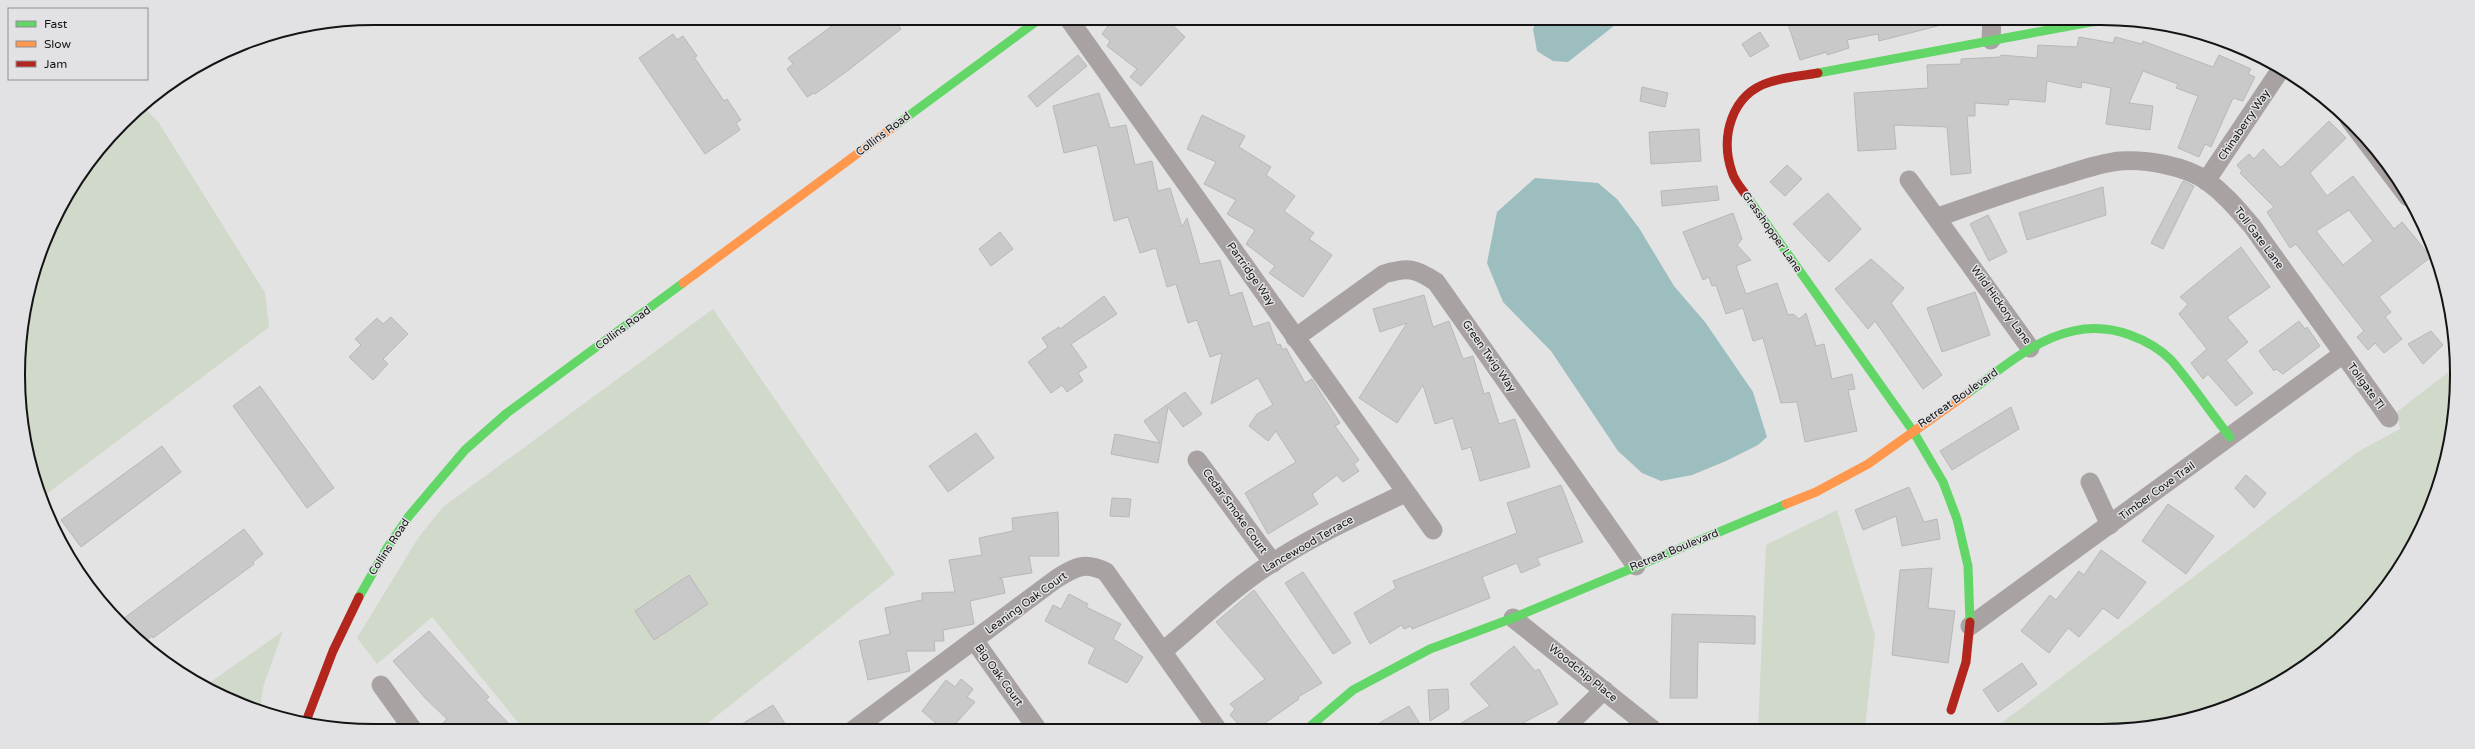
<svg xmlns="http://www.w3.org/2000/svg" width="2475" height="749" viewBox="0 0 2475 749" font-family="'Varela Round',sans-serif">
  <rect width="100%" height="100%" fill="#e3e3e3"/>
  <g fill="#d0d9ca">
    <polygon points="142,105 159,123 265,293 269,327 44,496 30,467 19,398 21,328 55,217 92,157"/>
    <polygon points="713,309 895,574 699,730 525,731 432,617 377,664 357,638 418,538 443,507"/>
    <polygon points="2456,366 2450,444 2409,553 2336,642 2258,694 2147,728 1995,728 2359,451 2400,429 2397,412"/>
    <polygon points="1837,510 1875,635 1865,728 1758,729 1766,545"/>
    <polygon points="283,631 263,687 260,711 238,704 205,686"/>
  </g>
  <g fill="#9cbebf">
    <polygon points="1538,18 1624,18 1568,62 1553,61 1537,51 1533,29"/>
    <polygon points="1535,178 1598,183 1617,199 1639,228 1674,286 1705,322 1753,392 1767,437 1758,445 1726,461 1692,475 1661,481 1642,473 1618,451 1551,351 1503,302 1487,263 1497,212"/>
  </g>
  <g fill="#c9c9ca" stroke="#b8b8b8" fill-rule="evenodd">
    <polygon points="843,18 893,18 901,29 846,72 815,94 814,93 807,97 787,69 793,64 788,58"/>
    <polygon points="1114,18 1124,25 1129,18 1165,18 1185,37 1141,86 1130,77 1137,69 1107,46 1110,41 1102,34"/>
    <polygon points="1786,18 1949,18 1949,23 1879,41 1878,34 1847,40 1849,48 1827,55 1827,52 1800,60"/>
    <polygon points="1760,32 1769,46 1750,57 1742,44"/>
    <polygon points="673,34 677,40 683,36 697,56 694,57 724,101 727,99 741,120 736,123 740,130 705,154 639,58"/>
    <polygon points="2079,37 2113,43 2115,37 2142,44 2143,41 2213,67 2219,55 2251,69 2248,74 2255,77 2243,101 2233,98 2211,147 2205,144 2199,157 2178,148 2198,96 2176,88 2178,84 2143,71 2129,103 2153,106 2150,130 2106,124 2111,88 2082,82 2081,88 2047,81 2045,102 2009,99 2008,105 1975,103 1975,116 1967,116 1971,173 1951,175 1947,127 1894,125 1896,149 1858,151 1854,93 1928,88 1927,65 1961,64 1961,59 2000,57 2001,55 2037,58 2038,45 2077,47"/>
    <polygon points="1078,55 1087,66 1037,107 1028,96"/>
    <polygon points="1642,87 1668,93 1665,107 1640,101"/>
    <polygon points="1099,93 1110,128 1126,125 1135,165 1152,161 1158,191 1170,188 1182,227 1187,218 1200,264 1220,260 1230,296 1242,292 1253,327 1269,322 1277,345 1280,344 1283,350 1286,348 1305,383 1312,379 1340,423 1335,426 1359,460 1354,464 1359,471 1343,482 1337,475 1312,494 1318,504 1268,534 1245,493 1296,462 1276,431 1268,441 1249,426 1257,414 1273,405 1258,378 1211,404 1222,353 1210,357 1197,320 1188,323 1176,284 1167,287 1156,248 1140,253 1128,217 1114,221 1097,145 1064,153 1053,106"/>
    <polygon points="1202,115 1245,136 1239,147 1271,167 1266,175 1295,196 1284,211 1314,233 1309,239 1332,255 1303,297 1269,273 1275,266 1246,244 1255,230 1227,214 1236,200 1204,184 1216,162 1187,149"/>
    <path d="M 2329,121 L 2346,138 L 2310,173 L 2327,196 L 2353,176 L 2394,229 L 2402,222 L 2431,257 L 2379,297 L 2391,312 L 2385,317 L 2402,339 L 2384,353 L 2375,343 L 2368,350 L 2357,337 L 2364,331 L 2296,244 L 2290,248 L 2267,212 L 2274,207 L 2240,173 L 2242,171 L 2237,165 L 2249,154 L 2254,159 L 2263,149 L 2280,167 L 2283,166 ZM 2349,210 L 2373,241 L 2343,265 L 2316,231 Z"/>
    <polygon points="1699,129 1701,161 1651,164 1649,132"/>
    <polygon points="1787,165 1802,179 1785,196 1770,182"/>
    <polygon points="2183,181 2194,186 2163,249 2151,243"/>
    <polygon points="1717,186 1719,200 1662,206 1661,191"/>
    <polygon points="2103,187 2106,215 2027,240 2019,213"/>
    <polygon points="1828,193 1861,229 1829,262 1793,224"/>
    <polygon points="1733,213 1742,239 1737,245 1751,260 1736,266 1746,294 1777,283 1788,315 1793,314 1799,319 1806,313 1816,346 1824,344 1832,379 1852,374 1855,389 1848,390 1857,431 1805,442 1797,402 1781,403 1763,338 1753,341 1743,308 1726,314 1716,285 1712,286 1709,277 1703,280 1683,232"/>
    <polygon points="1988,215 2007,252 1989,261 1970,224"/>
    <polygon points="1000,232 1013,249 991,266 979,249"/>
    <polygon points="2241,247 2270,287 2227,317 2248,342 2226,360 2253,393 2236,406 2208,374 2203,379 2191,363 2207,349 2179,314 2188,304 2180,297"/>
    <polygon points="1871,259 1904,288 1891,303 1942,375 1923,389 1875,321 1868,329 1835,289"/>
    <polygon points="1975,292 1990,335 1942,352 1927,308"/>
    <polygon points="1424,295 1433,327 1449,321 1463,359 1473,356 1484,394 1489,392 1499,424 1515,419 1530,467 1480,481 1471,447 1462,450 1453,418 1435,424 1423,385 1397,423 1359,398 1407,323 1380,332 1373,309"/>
    <polygon points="1104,296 1117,314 1071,344 1087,367 1078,373 1083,381 1067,392 1062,385 1051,393 1028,362 1048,347 1042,338 1059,327 1060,329"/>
    <polygon points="391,317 408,334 383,359 388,364 373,380 349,357 361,345 355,339 377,318 383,324"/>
    <polygon points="2299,321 2305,329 2307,327 2320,346 2283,374 2276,369 2274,371 2259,351"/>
    <polygon points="2431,331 2443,345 2423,364 2408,344"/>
    <polygon points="260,386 334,488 307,508 233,406"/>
    <polygon points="1185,392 1202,414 1183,427 1168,407 1158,463 1111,454 1115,434 1160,443 1144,421"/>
    <polygon points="2011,407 2019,429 1952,470 1940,451"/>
    <polygon points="976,433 994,458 948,492 929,466"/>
    <polygon points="162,446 181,472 81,547 61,520"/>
    <polygon points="2246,475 2266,493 2254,508 2235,488"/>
    <polygon points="1561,485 1583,542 1537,558 1540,565 1521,573 1517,563 1482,577 1490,598 1412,629 1411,626 1404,629 1402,625 1370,644 1354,613 1396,588 1393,581 1517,533 1507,503"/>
    <polygon points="1909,487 1924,522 1937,519 1940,539 1902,546 1896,516 1863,530 1855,510"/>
    <polygon points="1112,498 1131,499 1129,517 1110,516"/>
    <polygon points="2168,504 2214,536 2186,574 2142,541"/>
    <polygon points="1058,512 1059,556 1029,556 1032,573 999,578 1002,579 1005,593 970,601 974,624 943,630 944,641 934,641 935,651 906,651 910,671 868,680 859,641 890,634 885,608 922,600 922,593 955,592 949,560 982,555 979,538 1013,531 1012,518"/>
    <polygon points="244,529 263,554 253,562 254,564 153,638 152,636 143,643 138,640 123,619"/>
    <polygon points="2101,550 2146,582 2118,619 2103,608 2079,637 2068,628 2049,653 2021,631 2050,595 2056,600 2079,571 2084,575"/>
    <polygon points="1932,568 1928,608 1955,611 1948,663 1892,655 1900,570"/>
    <polygon points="1303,572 1351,643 1333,654 1285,583"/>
    <polygon points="689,575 708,604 654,640 635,611"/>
    <polygon points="1254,590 1322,683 1298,697 1299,699 1265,723 1272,729 1244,730 1230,715 1235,709 1230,704 1265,679 1216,622"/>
    <polygon points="1069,594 1088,604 1086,607 1121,624 1113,639 1143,657 1127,683 1088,663 1095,648 1045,621 1053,605 1061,609"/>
    <polygon points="1672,614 1755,616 1755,644 1698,642 1697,698 1670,698"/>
    <polygon points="429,631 489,697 486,700 516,731 435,731 447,719 426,699 393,661"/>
    <polygon points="1514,646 1535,671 1539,669 1558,704 1512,729 1451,729 1490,706 1470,684"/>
    <polygon points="2022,663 2037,684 1998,712 1983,690"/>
    <polygon points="961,679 973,689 967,697 975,702 950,730 944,730 922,711 946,680 955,687"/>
    <polygon points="1448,689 1449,709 1430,721 1428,690"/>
    <polygon points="773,705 789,730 732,730"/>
    <polygon points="1409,706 1423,729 1369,729"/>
  </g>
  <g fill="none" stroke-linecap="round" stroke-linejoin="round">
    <g stroke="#a8a2a2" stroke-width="19">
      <polyline points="1068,18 1433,530"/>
      <polyline points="1991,40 1992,18"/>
      <polyline points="2349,119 2408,197"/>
      <polyline points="1909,180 2030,348"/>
      <polyline points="2206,181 2281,69"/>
      <path d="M 1938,217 C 1978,203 2017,189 2058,177 C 2078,171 2099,163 2120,161 C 2147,159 2185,166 2207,181 C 2225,194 2238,210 2252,226 L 2389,418"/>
      <path d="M 1295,338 L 1384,274 C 1408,267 1415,268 1436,282 L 1636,566"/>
      <polyline points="1197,460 1273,563"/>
      <polyline points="2090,482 2110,525"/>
      <polyline points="1513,618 1652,729"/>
      <polyline points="1970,626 2343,354"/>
      <polyline points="974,640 1038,730"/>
      <path d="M 1163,651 C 1199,621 1233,588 1272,563 C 1314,535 1360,515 1405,493"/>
      <polyline points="381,685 414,731"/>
      <polyline points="1564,729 1604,690"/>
      <path d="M 853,730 L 1056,579 C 1075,567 1085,561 1106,572 L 1218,730"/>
    </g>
    <g stroke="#63d668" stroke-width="9">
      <polyline points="1818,73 2091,22 2119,20"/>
      <polyline points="892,128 1041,18"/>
      <polyline points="1746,195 1913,431 1943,482 1957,519 1968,566 1970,622"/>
      <path d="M 1968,393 C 2016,358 2066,311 2130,335 C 2144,340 2160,349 2171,360 C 2192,384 2210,412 2230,437"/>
      <polyline points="359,597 387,548 409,516 465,450 507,413 683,283"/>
      <polyline points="1307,729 1353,690 1430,649 1513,618 1786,504"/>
    </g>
    <g stroke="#ff974d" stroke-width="9">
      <polyline points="683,283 892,128"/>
      <polyline points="1786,504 1816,492 1868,464 1968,393"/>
    </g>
    <g stroke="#b3261e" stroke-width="9">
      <path d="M 1746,195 C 1741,188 1734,180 1732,172 C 1720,137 1731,94 1770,82 C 1785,77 1802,76 1818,73"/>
      <polyline points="1951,710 1966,662 1970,622"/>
      <polyline points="305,724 333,651 359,597"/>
    </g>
  </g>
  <g text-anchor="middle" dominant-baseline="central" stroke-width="3" stroke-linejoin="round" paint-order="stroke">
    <g font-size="11" fill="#141415" stroke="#e2e2e4">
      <text transform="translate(2244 125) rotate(-56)">Chinaberry Way</text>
      <text transform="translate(883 134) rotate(-37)">Collins Road</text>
      <text transform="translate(1772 232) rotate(55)">Grasshopper Lane</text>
      <text transform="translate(2259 238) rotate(53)">Toll Gate Lane</text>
      <text transform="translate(1251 274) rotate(55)">Partridge Way</text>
      <text transform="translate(2001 305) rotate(54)">Wild Hickory Lane</text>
      <text transform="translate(623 328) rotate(-36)">Collins Road</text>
      <text transform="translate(1489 356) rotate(55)">Green Twig Way</text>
      <text transform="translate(2366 386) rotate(54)">Tollgate Tl</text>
      <text transform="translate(1958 398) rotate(-35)">Retreat Boulevard</text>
      <text transform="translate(2157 491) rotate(-36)">Timber Cove Trail</text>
      <text transform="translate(1235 511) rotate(54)">Cedar Smoke Court</text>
      <text transform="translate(1308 544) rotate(-30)">Lancewood Terrace</text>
      <text transform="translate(389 547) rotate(-57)">Collins Road</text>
      <text transform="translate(1674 550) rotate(-22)">Retreat Boulevard</text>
      <text transform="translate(1026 603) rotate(-36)">Leaning Oak Court</text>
      <text transform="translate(1583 673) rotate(39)">Woodchip Place</text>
      <text transform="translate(999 675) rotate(54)">Big Oak Court</text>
    </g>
  </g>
  <path d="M0 0H2475V749H0ZM374 25H2101A349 349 0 0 1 2450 374V375A349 349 0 0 1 2101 724H374A349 349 0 0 1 25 375V374A349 349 0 0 1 374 25Z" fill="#e2e2e4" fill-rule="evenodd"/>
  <path fill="none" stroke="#141415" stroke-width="2" d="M374 25H2101A349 349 0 0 1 2450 374V375A349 349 0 0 1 2101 724H374A349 349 0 0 1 25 375V374A349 349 0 0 1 374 25Z"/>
  <rect x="8" y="8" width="140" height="72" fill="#e2e2e4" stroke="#909091"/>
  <rect x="16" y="21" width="20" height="6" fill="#63d668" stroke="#909091"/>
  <text x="44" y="28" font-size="12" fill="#141415">Fast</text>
  <rect x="16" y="41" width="20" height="6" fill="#ff974d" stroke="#909091"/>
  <text x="44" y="48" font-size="12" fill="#141415">Slow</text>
  <rect x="16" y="61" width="20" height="6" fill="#b3261e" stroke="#909091"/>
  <text x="44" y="68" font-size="12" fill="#141415">Jam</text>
</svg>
